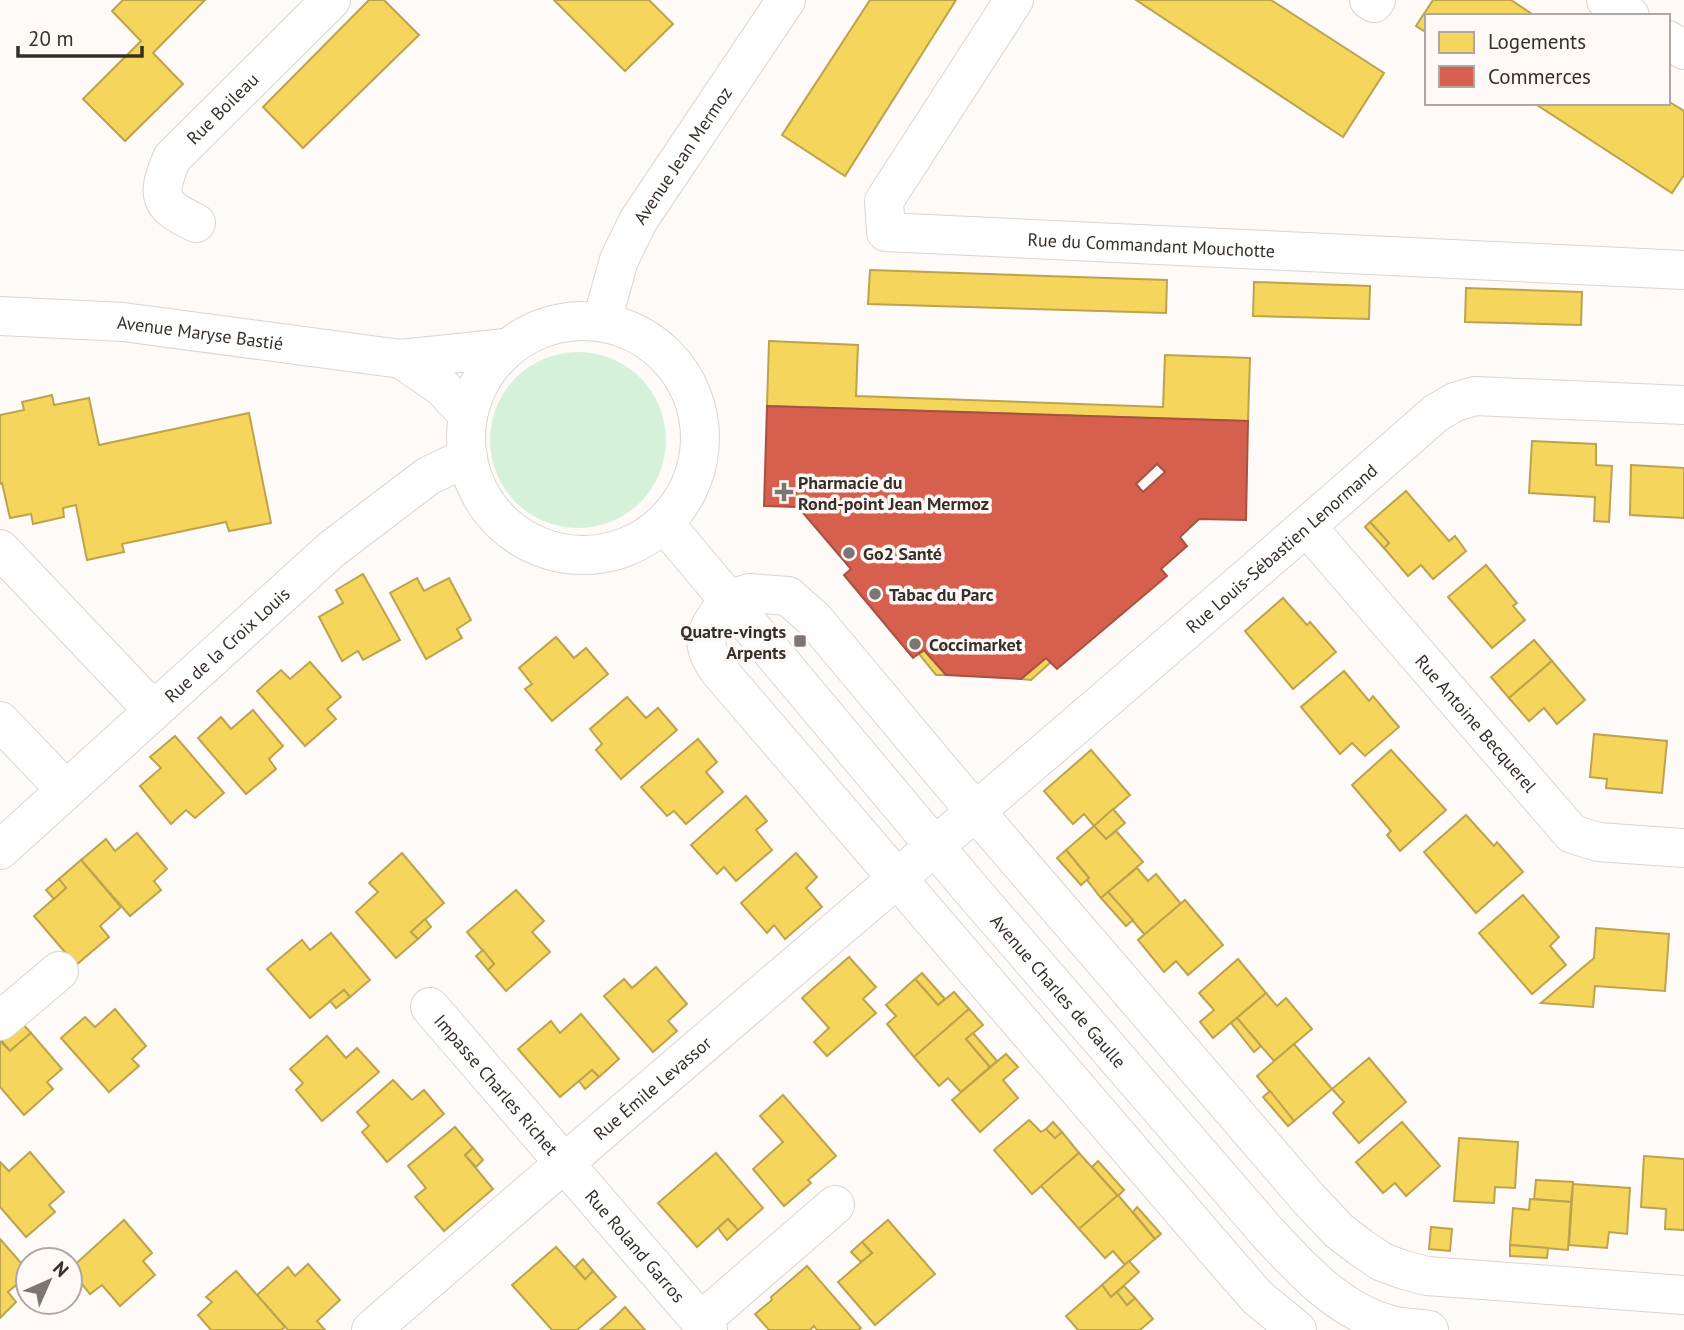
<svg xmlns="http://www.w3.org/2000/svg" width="1684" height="1330" viewBox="0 0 1684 1330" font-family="'PT Sans',sans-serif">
  <rect width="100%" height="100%" fill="#fdfaf8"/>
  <circle fill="#d6f1d9" cx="578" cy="440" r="88"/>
  <g fill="#f6d55c" stroke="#bda34d" stroke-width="2">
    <polygon points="123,0 205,0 153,53 183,84 125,141 83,99 141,41 112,11"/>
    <polygon points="369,0 384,0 419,35 303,148 263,107"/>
    <polygon points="554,0 649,0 673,24 625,71"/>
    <polygon points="870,0 956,0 845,176 782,135"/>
    <polygon points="1136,0 1271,0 1384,73 1343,137"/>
    <polygon points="1433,0 1511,0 1535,16 1427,16 1427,33 1416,26"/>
    <polygon points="1668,101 1684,111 1684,175 1672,193 1534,103 1668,103"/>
    <polygon points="870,270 1167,280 1166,313 868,304"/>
    <polygon points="1254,282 1370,286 1369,319 1253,316"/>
    <polygon points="1466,288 1582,292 1581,325 1465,322"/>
    <polygon points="769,341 858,345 856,396 1163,407 1165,355 1250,358 1248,421 767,406"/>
    <polygon points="52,395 54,405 89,398 99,445 249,413 271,523 229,531 226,522 122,544 124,552 87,560 76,505 63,508 64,517 33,524 31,514 10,518 2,483 0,484 0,415 24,410 22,402"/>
    <polygon points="1532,441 1596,444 1596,465 1612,466 1609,522 1594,521 1595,497 1529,493"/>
    <polygon points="1631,465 1684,468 1684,518 1630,515"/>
    <polygon points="1406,491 1449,541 1455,536 1466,551 1433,579 1421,565 1408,576 1384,548 1389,543 1370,522"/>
    <polygon points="1370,522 1389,543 1384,548 1365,527"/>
    <polygon points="1486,565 1517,603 1513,606 1525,620 1492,648 1448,597"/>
    <polygon points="363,574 400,640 363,660 358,651 342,661 319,617 343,603 336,590"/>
    <polygon points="417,578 424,591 449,578 471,620 457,629 462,638 426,659 390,593"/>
    <polygon points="1283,598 1307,625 1310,622 1336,652 1293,689 1245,631"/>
    <polygon points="556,637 574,658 586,648 608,674 552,721 525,689 532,684 519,668"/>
    <polygon points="1534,640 1552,661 1509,698 1491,677"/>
    <polygon points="924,650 946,675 936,675 919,654"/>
    <polygon points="1046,658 1051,662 1031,680 1021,679"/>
    <polygon points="1552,661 1585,700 1557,724 1544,708 1529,721 1509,698"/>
    <polygon points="310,662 341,697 327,709 336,719 305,746 257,691 281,670 290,679"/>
    <polygon points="1344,671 1369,701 1373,696 1399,727 1365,756 1352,743 1340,754 1301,707"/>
    <polygon points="627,697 646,718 658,708 677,730 621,779 596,750 602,744 590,729"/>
    <polygon points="253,710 283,746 269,759 276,769 246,794 198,738 221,717 231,729"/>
    <polygon points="1594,734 1667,741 1662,793 1606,788 1607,779 1590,777"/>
    <polygon points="175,736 224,793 195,818 186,810 171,824 140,786 161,768 150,757"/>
    <polygon points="698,739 717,762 706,772 723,792 686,824 674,811 667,816 641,787"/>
    <polygon points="1091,750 1130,795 1094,826 1084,814 1073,824 1044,791"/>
    <polygon points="1391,750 1446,810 1400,851 1387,835 1391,831 1352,785"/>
    <polygon points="746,796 767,821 756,830 772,850 736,881 724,867 717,874 691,845"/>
    <polygon points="1113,809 1125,823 1106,839 1094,826"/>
    <polygon points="1466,815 1494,846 1497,842 1523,872 1476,913 1424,852"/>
    <polygon points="1094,826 1106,839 1116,831 1143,862 1101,898 1087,880 1089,878 1066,850"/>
    <polygon points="137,833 167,869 154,881 161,890 130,916 81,860 106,839 115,851"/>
    <polygon points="1066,850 1089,878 1081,885 1057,858"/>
    <polygon points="402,853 444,903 411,932 418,939 396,958 356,912 378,892 369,883"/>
    <polygon points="796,853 817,877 806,888 822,907 785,939 774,925 767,933 741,903"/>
    <polygon points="81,860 121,907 100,926 109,937 76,965 34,916 66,888 59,879"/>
    <polygon points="1137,868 1148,881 1156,874 1181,904 1145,935 1108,892"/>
    <polygon points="59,879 66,888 54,899 46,890"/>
    <polygon points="516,890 544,921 532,932 550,952 506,991 488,970 494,964 467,932"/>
    <polygon points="1108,892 1133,920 1126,926 1101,898"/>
    <polygon points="1523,895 1559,937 1550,946 1566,965 1532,994 1479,933"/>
    <polygon points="1185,900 1223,945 1188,975 1176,961 1164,972 1138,940"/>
    <polygon points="425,919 431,927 418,939 411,932"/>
    <polygon points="1596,928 1669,934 1665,991 1595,986 1593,1007 1541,1003 1594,958"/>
    <polygon points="331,933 370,980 350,997 344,990 310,1018 267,969 302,940 310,950"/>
    <polygon points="483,950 494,964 488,970 476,956"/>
    <polygon points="849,957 876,987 863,999 876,1013 827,1056 814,1042 829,1028 802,998"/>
    <polygon points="1238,959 1266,993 1213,1038 1200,1022 1214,1010 1199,993"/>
    <polygon points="656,967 687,1004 668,1021 677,1031 653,1052 604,996 624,979 632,988"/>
    <polygon points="922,973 945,999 938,1005 915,979"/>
    <polygon points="915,979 938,1005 954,992 969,1009 914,1057 887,1024 896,1016 886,1005"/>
    <polygon points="344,990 350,997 336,1008 330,1001"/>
    <polygon points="1266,993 1277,1006 1286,998 1312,1029 1274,1061 1237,1018"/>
    <polygon points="115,1009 146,1046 132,1059 139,1066 109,1092 61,1038 85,1017 95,1027"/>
    <polygon points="969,1009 983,1025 966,1039 990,1067 961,1092 948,1078 939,1086 914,1057"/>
    <polygon points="581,1014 619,1059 599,1077 592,1070 560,1097 518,1049 551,1021 560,1033"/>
    <polygon points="1237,1018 1261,1046 1254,1052 1231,1023"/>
    <polygon points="21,1022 31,1033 10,1051 0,1039"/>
    <polygon points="31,1033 62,1069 47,1082 53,1089 24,1115 0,1087 0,1041 10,1051"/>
    <polygon points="973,1033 997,1061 990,1067 966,1039"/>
    <polygon points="327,1036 346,1058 357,1048 379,1072 322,1121 296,1090 303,1083 290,1069"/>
    <polygon points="1294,1044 1332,1089 1294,1121 1257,1076"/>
    <polygon points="1006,1054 1018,1067 1003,1080 1018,1098 980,1132 952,1100"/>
    <polygon points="1369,1058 1406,1102 1359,1143 1333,1113 1344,1102 1332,1089"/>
    <polygon points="592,1070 599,1077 585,1089 579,1081"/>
    <polygon points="393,1080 412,1100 424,1090 444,1114 387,1162 362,1132 369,1126 357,1112"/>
    <polygon points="1270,1091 1294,1121 1288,1126 1263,1097"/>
    <polygon points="783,1095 836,1156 808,1180 811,1183 784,1206 753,1169 783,1142 760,1116"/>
    <polygon points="1029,1120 1041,1132 1046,1129 1055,1138 1062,1132 1079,1153 1032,1194 994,1150"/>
    <polygon points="1053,1122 1062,1132 1055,1138 1046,1129"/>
    <polygon points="1402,1122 1440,1166 1406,1196 1395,1183 1383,1193 1356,1162"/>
    <polygon points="455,1127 473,1148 465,1155 493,1189 444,1231 415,1197 426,1188 408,1166"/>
    <polygon points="1459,1138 1518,1142 1515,1188 1495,1187 1494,1203 1454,1201"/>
    <polygon points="473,1148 483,1160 476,1167 465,1155"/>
    <polygon points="30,1152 64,1192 49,1205 55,1212 26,1237 0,1207 0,1162 9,1171"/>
    <polygon points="716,1153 763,1208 738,1230 728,1219 697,1247 658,1203"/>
    <polygon points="1079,1153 1118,1196 1079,1229 1041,1186"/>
    <polygon points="1644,1156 1684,1159 1684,1230 1665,1229 1666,1209 1641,1207"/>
    <polygon points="1098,1161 1124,1190 1118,1196 1092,1167"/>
    <polygon points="1536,1180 1573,1182 1571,1202 1534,1199"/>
    <polygon points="1573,1184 1630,1188 1627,1234 1609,1232 1607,1248 1569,1245"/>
    <polygon points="1118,1195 1155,1239 1125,1265 1113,1251 1105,1258 1079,1229"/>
    <polygon points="1530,1199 1571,1202 1568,1250 1510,1245 1513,1208 1529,1210"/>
    <polygon points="1137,1207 1161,1234 1155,1239 1133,1212"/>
    <polygon points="728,1219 738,1230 727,1240 718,1228"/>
    <polygon points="124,1220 152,1253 143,1261 155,1275 120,1306 102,1285 90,1294 70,1269"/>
    <polygon points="888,1220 935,1274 875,1325 838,1282 872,1253 862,1242"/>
    <polygon points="1431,1227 1452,1229 1450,1251 1429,1249"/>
    <polygon points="0,1239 28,1271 28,1275 8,1292 16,1302 0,1318"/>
    <polygon points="862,1242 872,1253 861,1262 851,1252"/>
    <polygon points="1510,1245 1548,1248 1547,1258 1510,1256"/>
    <polygon points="556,1247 585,1279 593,1271 616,1297 577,1330 552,1330 512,1285"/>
    <polygon points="583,1259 593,1271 585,1279 575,1267"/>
    <polygon points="1129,1261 1139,1272 1111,1297 1102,1285"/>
    <polygon points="308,1264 340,1300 317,1321 325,1330 288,1330 257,1295 288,1267 295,1276"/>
    <polygon points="807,1266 861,1328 858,1330 817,1330 814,1326 810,1330 769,1330 755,1314 772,1300 771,1297"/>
    <polygon points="236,1271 285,1327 281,1330 211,1330 198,1315 212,1302 206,1297"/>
    <polygon points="1102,1285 1111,1297 1117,1292 1127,1305 1135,1298 1153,1319 1140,1330 1078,1330 1066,1316"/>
    <polygon points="1124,1286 1135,1298 1127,1305 1117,1292"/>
    <polygon points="625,1307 645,1330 600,1330 615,1317"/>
  </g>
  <path fill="#d6604d" stroke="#a65142" stroke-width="2" fill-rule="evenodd" d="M 767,406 L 1248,421 L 1246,520 L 1199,519 L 1180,537 L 1187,546 L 1161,569 L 1167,576 L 1057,669 L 1046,658 L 1021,679 L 946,675 L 924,650 L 913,658 L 844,575 L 851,569 L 798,507 L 764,506 ZM 1157,464 L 1165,472 L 1143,492 L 1136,484 Z"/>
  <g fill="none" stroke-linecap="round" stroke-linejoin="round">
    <g stroke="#dad5d1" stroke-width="40">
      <g id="minor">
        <path id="s1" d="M 1014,0 L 884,201 L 886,232 L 1684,270"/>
        <polyline points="1369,0 1374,3 1376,0"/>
        <polyline points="1606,0 1630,16"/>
        <polyline points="1668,40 1684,50"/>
        <path id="s2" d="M 196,223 C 158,205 156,196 172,158 L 331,0"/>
        <path id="s3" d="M 0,316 L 123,322 L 401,359 L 506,348"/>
        <path id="s4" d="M 602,321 L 619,260 L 638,221 L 786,0"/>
        <circle cx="583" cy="438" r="117"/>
        <polyline points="401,359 442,387 468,415"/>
        <path id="s5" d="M 664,523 L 969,887 L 1267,1232 C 1302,1270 1339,1311 1391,1325 C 1403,1328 1417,1328 1429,1330"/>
        <path id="s6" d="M 1307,527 L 1572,834 L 1598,842 L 1684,848"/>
        <polyline points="0,549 153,710"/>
        <polyline points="0,721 66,790"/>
        <path id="s7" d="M 0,850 L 332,549 L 428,476 L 468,457"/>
        <path id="s8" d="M 430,1007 L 708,1330"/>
        <polyline points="0,1021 59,971"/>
        <polyline points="701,1321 835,1205"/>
        <path id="s9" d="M 371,1330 C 724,1023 1084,723 1436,413 L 1455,402 L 1475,396 L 1684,405"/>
        <path d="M 1297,1330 L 1258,1298 L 1229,1265 L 720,672 C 695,639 708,629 729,599 L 750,593 L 788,596 L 814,619 L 947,778 L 1308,1198 L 1339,1231 L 1360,1247 L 1382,1262 L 1404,1270 L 1427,1276 L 1684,1295"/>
      </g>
    </g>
    <use href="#minor" stroke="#fffefe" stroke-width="38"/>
  </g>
  <g fill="#7c7571" stroke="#fef9f7" stroke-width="2.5">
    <path d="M780.5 481.5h7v7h7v7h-7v7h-7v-7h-7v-7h7z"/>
    <circle cx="849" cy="553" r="7"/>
    <circle cx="875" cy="594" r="7"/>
    <rect x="793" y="634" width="14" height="14" rx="3.5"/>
    <circle cx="915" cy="644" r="7"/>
  </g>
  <g text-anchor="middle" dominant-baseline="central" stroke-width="7" stroke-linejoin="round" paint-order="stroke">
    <g font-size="18" fill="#372e29" stroke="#fef9f7">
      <text stroke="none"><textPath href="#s2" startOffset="154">Rue Boileau</textPath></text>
      <text stroke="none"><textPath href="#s4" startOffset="186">Avenue Jean Mermoz</textPath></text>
      <text stroke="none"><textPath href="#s1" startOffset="536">Rue du Commandant Mouchotte</textPath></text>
      <text stroke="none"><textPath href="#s3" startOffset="201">Avenue Maryse Bastié</textPath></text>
      <text stroke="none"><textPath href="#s9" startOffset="1200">Rue Louis-Sébastien Lenormand</textPath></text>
      <text stroke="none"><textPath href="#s7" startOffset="306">Rue de la Croix Louis</textPath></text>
      <text stroke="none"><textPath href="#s6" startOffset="259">Rue Antoine Becquerel</textPath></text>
      <text stroke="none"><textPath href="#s5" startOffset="612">Avenue Charles de Gaulle</textPath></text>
      <text stroke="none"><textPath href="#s8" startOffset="102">Impasse Charles Richet</textPath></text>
      <text stroke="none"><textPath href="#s9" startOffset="371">Rue Émile Levassor</textPath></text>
      <text stroke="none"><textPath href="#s8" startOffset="315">Rue Roland Garros</textPath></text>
    </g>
    <g font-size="18" font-weight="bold" fill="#372e29" stroke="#fef9f7" text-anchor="start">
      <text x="798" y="482">Pharmacie du<tspan x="798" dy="21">Rond-point Jean Mermoz</tspan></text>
      <text x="863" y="553">Go2 Santé</text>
      <text x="889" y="594">Tabac du Parc</text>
      <text x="786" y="631" text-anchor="end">Quatre-vingts<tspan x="786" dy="21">Arpents</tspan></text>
      <text x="929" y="644">Coccimarket</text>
    </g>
  </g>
  <rect x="1425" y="14" width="245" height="91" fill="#fef9f7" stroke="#aea8a5" stroke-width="2"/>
  <rect x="1439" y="32" width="35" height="21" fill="#f6d55c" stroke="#aea8a5" stroke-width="2"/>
  <text x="1488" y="49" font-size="21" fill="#372e29">Logements</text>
  <rect x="1439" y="66" width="35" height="21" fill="#d6604d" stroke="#aea8a5" stroke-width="2"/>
  <text x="1488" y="84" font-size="21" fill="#372e29">Commerces</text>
  <g transform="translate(49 1281) rotate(45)"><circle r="33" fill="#fef9f7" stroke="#aea8a5" stroke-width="2"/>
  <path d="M0-5L12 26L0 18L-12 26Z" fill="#7c7571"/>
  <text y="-10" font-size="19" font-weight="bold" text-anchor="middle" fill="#372e29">N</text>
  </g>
  <path d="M18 46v10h124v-10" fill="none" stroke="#372e29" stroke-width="3.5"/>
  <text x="28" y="46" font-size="21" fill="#372e29" stroke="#fef9f7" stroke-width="5" paint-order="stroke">20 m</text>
</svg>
